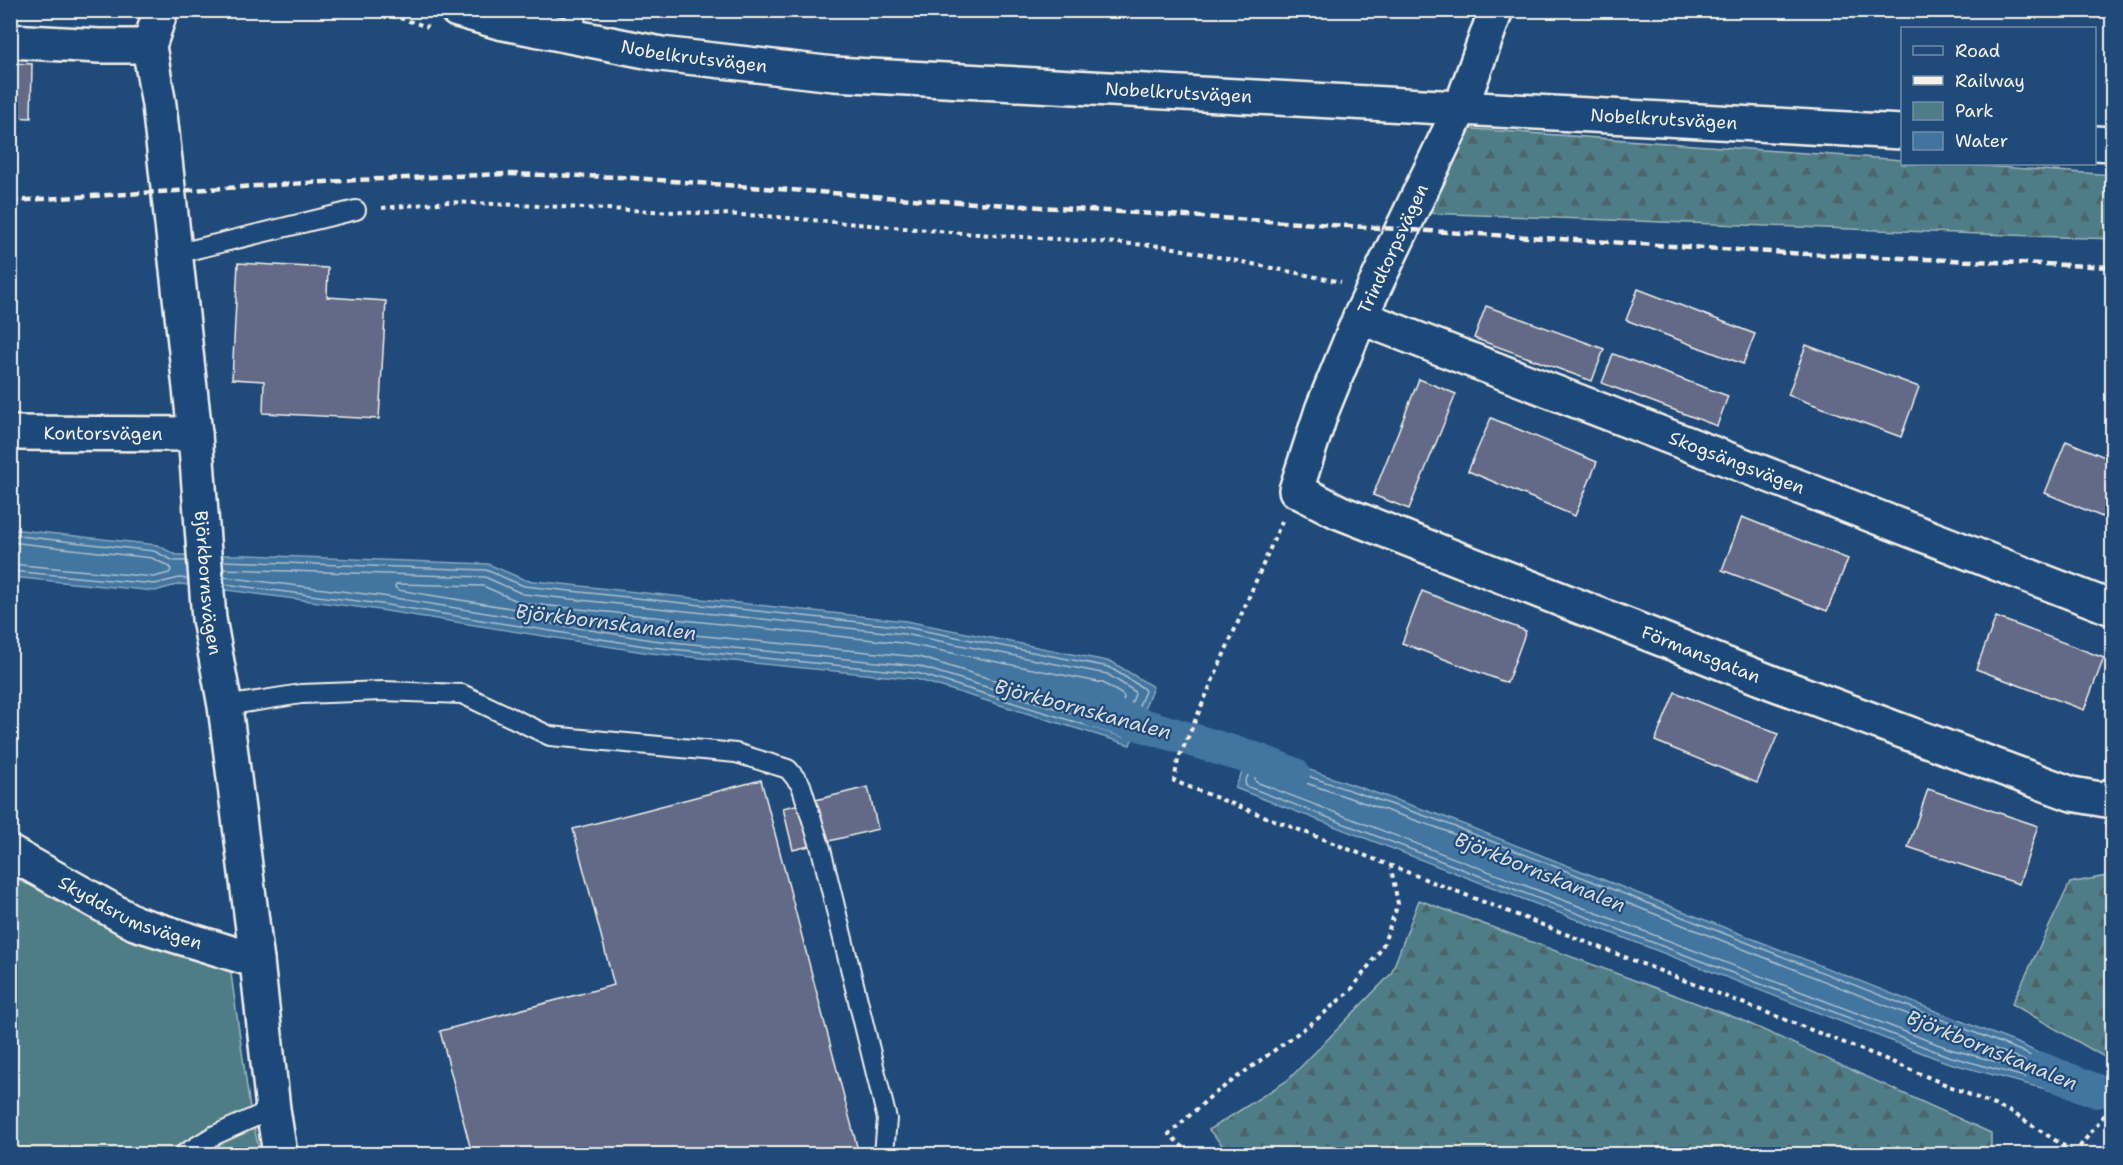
<svg xmlns="http://www.w3.org/2000/svg" width="2123" height="1165" viewBox="0 0 2123 1165" font-family="'Shantell Sans',sans-serif">
  <defs>
    <pattern id="forest-firs" width="22" height="20" patternUnits="userSpaceOnUse" patternTransform="scale(1.5)"><rect width="22" height="20" fill="#4f7d87"/><path d="M5 1l3.5 6h-7zM16 11l3.5 6h-7z" fill="#4c656a"/></pattern>
  </defs>
  <rect width="100%" height="100%" fill="#1f4a7a"/>
  <filter id="ink" filterUnits="userSpaceOnUse"><feTurbulence type="fractalNoise" baseFrequency=".0167" numOctaves="2"/><feDisplacementMap in="SourceGraphic" scale="12" xChannelSelector="R" yChannelSelector="G"/><feConvolveMatrix kernelMatrix="1 2 1 2 8 2 1 2 1" color-interpolation-filters="sRGB"/></filter>
  <g filter="url(#ink)">
    <polygon fill="#4f7d87" stroke="#a2b7b8" stroke-width="1.5" points="10,877 230,967 250,1108 260,1154 11,1154"/>
    <g fill="url(#forest-firs)" stroke="#a2b7b8" stroke-width="1.5">
      <polygon points="1460,128 1902,160 1902,164 1957,164 2112,175 2112,239 1424,213"/>
      <polygon points="2112,875 2112,1047 2106,1058 2012,1004 2070,883"/>
      <polygon points="1419,900 1739,1019 1991,1133 1991,1154 1230,1154 1209,1130 1288,1080 1391,974"/>
    </g>
    <g fill="#42749f" stroke="#89a6bc" stroke-width="1.5">
      <polygon points="11,529 157,545 176,555 247,555 488,564 525,580 906,621 1112,662 1153,687 1130,745 916,679 650,653 380,610 180,584 155,591 11,577"/>
      <polygon points="1252,750 1442,816 2024,1046 2086,1077 2085,1086 2067,1095 1946,1062 1235,788"/>
    </g>
    <g fill="none" stroke-linecap="round" stroke-linejoin="round">
      <g stroke="#adbfcb" stroke-width="1.5">
        <polyline points="10,535 154,551 174,561 187,561"/>
        <polyline points="10,542 152,558 170,567 171,570 169,573 154,577 10,564"/>
        <polyline points="223,561 486,570 524,586 905,627 1109,667 1143,688 1145,691 1127,735 1124,737 917,673 651,647 381,604 224,584"/>
        <polyline points="223,569 485,577 523,594 904,634 1107,674 1134,691 1135,694 1123,726 1120,728 918,666 652,640 382,596 224,577"/>
        <polyline points="10,571 155,584 179,578 188,579"/>
        <polygon points="396,584 483,586 522,603 902,643 1103,683 1123,695 1124,698 1117,715 1114,717 919,657 653,631 398,590 395,587"/>
        <polygon points="1258,759 1440,821 2021,1051 2075,1079 2077,1082 2065,1088 1948,1056 1246,786 1245,782 1255,760"/>
        <polygon points="1262,768 1438,828 2018,1058 2032,1065 2033,1069 2030,1071 1950,1049 1256,782 1255,778 1259,769"/>
      </g>
      <g stroke="#42749f" stroke-width="34">
        <polyline points="1093,710 1258,760 1293,774"/>
        <polyline points="2041,1069 2097,1091"/>
      </g>
    </g>
    <g fill="#626a87" stroke="#f4f1e8" stroke-width="1.5">
      <polygon points="10,63 32,64 31,118 10,117"/>
      <polygon points="238,263 328,268 327,297 386,301 379,419 263,413 264,381 232,379"/>
      <polygon points="1638,289 1755,334 1743,364 1626,320"/>
      <polygon points="1486,306 1604,349 1592,381 1474,338"/>
      <polygon points="1806,345 1919,387 1901,437 1788,395"/>
      <polygon points="1613,354 1728,396 1717,426 1602,383"/>
      <polygon points="1419,379 1456,394 1409,509 1373,495"/>
      <polygon points="1491,418 1597,462 1575,516 1468,471"/>
      <polygon points="2066,441 2112,460 2112,521 2045,493"/>
      <polygon points="1742,517 1848,559 1827,611 1722,570"/>
      <polygon points="1422,591 1526,631 1507,683 1402,643"/>
      <polygon points="1996,617 2104,658 2084,710 1976,669"/>
      <polygon points="1675,692 1778,734 1757,783 1655,741"/>
      <polygon points="761,780 859,1154 472,1154 440,1031 614,985 573,829"/>
      <polygon points="868,787 878,829 793,850 783,808"/>
      <polygon points="1928,789 2038,826 2019,884 1908,847"/>
    </g>
    <g fill="none" stroke-linecap="round" stroke-linejoin="round">
      <g stroke="#f4f1e8" stroke-width="22">
        <g id="service">
          <polyline points="574,36 576,10"/>
          <polyline points="175,254 356,210"/>
          <polyline points="225,706 301,694 383,691 462,694 550,736 736,753 788,769 801,785 821,849 887,1119 884,1154"/>
          <polyline points="184,1154 215,1135 273,1109"/>
        </g>
      </g>
      <g stroke="#f4f1e8" stroke-width="38">
        <g id="minor">
          <path id="s1" d="M 161,10 L 149,46 L 159,105 L 195,434 L 209,619 L 225,706 L 257,961 L 273,1109 L 280,1154"/>
          <path id="s2" d="M 457,10 L 499,22 L 661,54 L 834,74 L 1902,132"/>
          <path id="s3" d="M 1496,10 L 1461,107 L 1360,317 L 1322,410 L 1296,490 L 1339,512 L 1773,683 L 2072,794 L 2106,800 L 2112,795"/>
          <polyline points="10,41 99,46 149,46"/>
          <polyline points="2094,143 2112,144"/>
          <path id="s4" d="M 1360,317 L 2112,608"/>
          <path id="s5" d="M 10,433 L 195,434"/>
          <path id="s6" d="M 10,853 L 135,923 L 257,961"/>
        </g>
      </g>
      <g stroke="#f4f1e8" stroke-width="4" stroke-dasharray="4.5 4.5" stroke-linecap="butt">
        <polyline points="374,10 428,27"/>
        <polyline points="2054,164 2070,164"/>
        <polyline points="382,208 449,202 765,216 962,233 1164,246 1341,282"/>
        <polyline points="1282,521 1178,760 1174,781 1878,1056 2013,1113 2075,1153"/>
        <polyline points="1190,1154 1169,1134 1210,1097 1316,1020 1351,990 1382,948 1398,904 1391,868"/>
        <polyline points="2074,1154 2112,1105"/>
      </g>
      <use href="#service" stroke="#1f4a7a" stroke-width="18"/>
      <use href="#minor" stroke="#1f4a7a" stroke-width="33"/>
      <polyline stroke="#f4f1e8" stroke-width="4.5" stroke-dasharray="9 4.5" stroke-linecap="butt" points="10,201 357,180 506,174 619,177 911,199 1786,253 2112,267"/>
    </g>
  </g>
  <g text-anchor="middle" dominant-baseline="central" stroke-width="4.5" stroke-linejoin="round" paint-order="stroke">
    <g font-size="18" fill="#f4f1e8" stroke="#1f4a7a">
      <text stroke="none"><textPath href="#s2" startOffset="242">Nobelkrutsvägen</textPath></text>
      <text stroke="none"><textPath href="#s2" startOffset="728">Nobelkrutsvägen</textPath></text>
      <text stroke="none"><textPath href="#s2" startOffset="1214">Nobelkrutsvägen</textPath></text>
      <text transform="translate(1393 249) rotate(-65)">Trindtorpsvägen</text>
      <text stroke="none"><textPath href="#s5" startOffset="93">Kontorsvägen</textPath></text>
      <text stroke="none"><textPath href="#s4" startOffset="404">Skogsängsvägen</textPath></text>
      <text stroke="none"><textPath href="#s1" startOffset="578">Björkbornsvägen</textPath></text>
      <text stroke="none"><textPath href="#s3" startOffset="958">Förmansgatan</textPath></text>
      <text stroke="none"><textPath href="#s6" startOffset="135">Skyddsrumsvägen</textPath></text>
    </g>
    <g font-size="20" font-style="italic" fill="#d9dedd" stroke="#1f4a7a">
      <text transform="translate(606 622) rotate(7)">Björkbornskanalen</text>
      <text transform="translate(1083 709) rotate(15)">Björkbornskanalen</text>
      <text transform="translate(1540 872) rotate(22)">Björkbornskanalen</text>
      <text transform="translate(1992 1050) rotate(22)">Björkbornskanalen</text>
    </g>
  </g>
  <rect width="2123" height="1165" fill="none" stroke="#1f4a7a" stroke-width="36"/>
  <rect x="18" y="18" width="2087" height="1129" fill="none" stroke="#f4f1e8" stroke-width="2" filter="url(#ink)"/>
  <rect x="1901" y="27" width="195" height="138" fill="#1f4a7a" stroke="#748da6" stroke-width="1.5"/>
  <rect x="1913" y="46" width="30" height="9" fill="#1f4a7a" stroke="#748da6" stroke-width="1.5"/>
  <text x="1955" y="57" font-size="18" fill="#f4f1e8">Road</text>
  <rect x="1913" y="76" width="30" height="9" fill="#f4f1e8" stroke="#748da6" stroke-width="1.5"/>
  <text x="1955" y="87" font-size="18" fill="#f4f1e8">Railway</text>
  <rect x="1913" y="102" width="30" height="18" fill="#4f7d87" stroke="#748da6" stroke-width="1.5"/>
  <text x="1955" y="117" font-size="18" fill="#f4f1e8">Park</text>
  <rect x="1913" y="132" width="30" height="18" fill="#42749f" stroke="#748da6" stroke-width="1.5"/>
  <text x="1955" y="147" font-size="18" fill="#f4f1e8">Water</text>
</svg>
